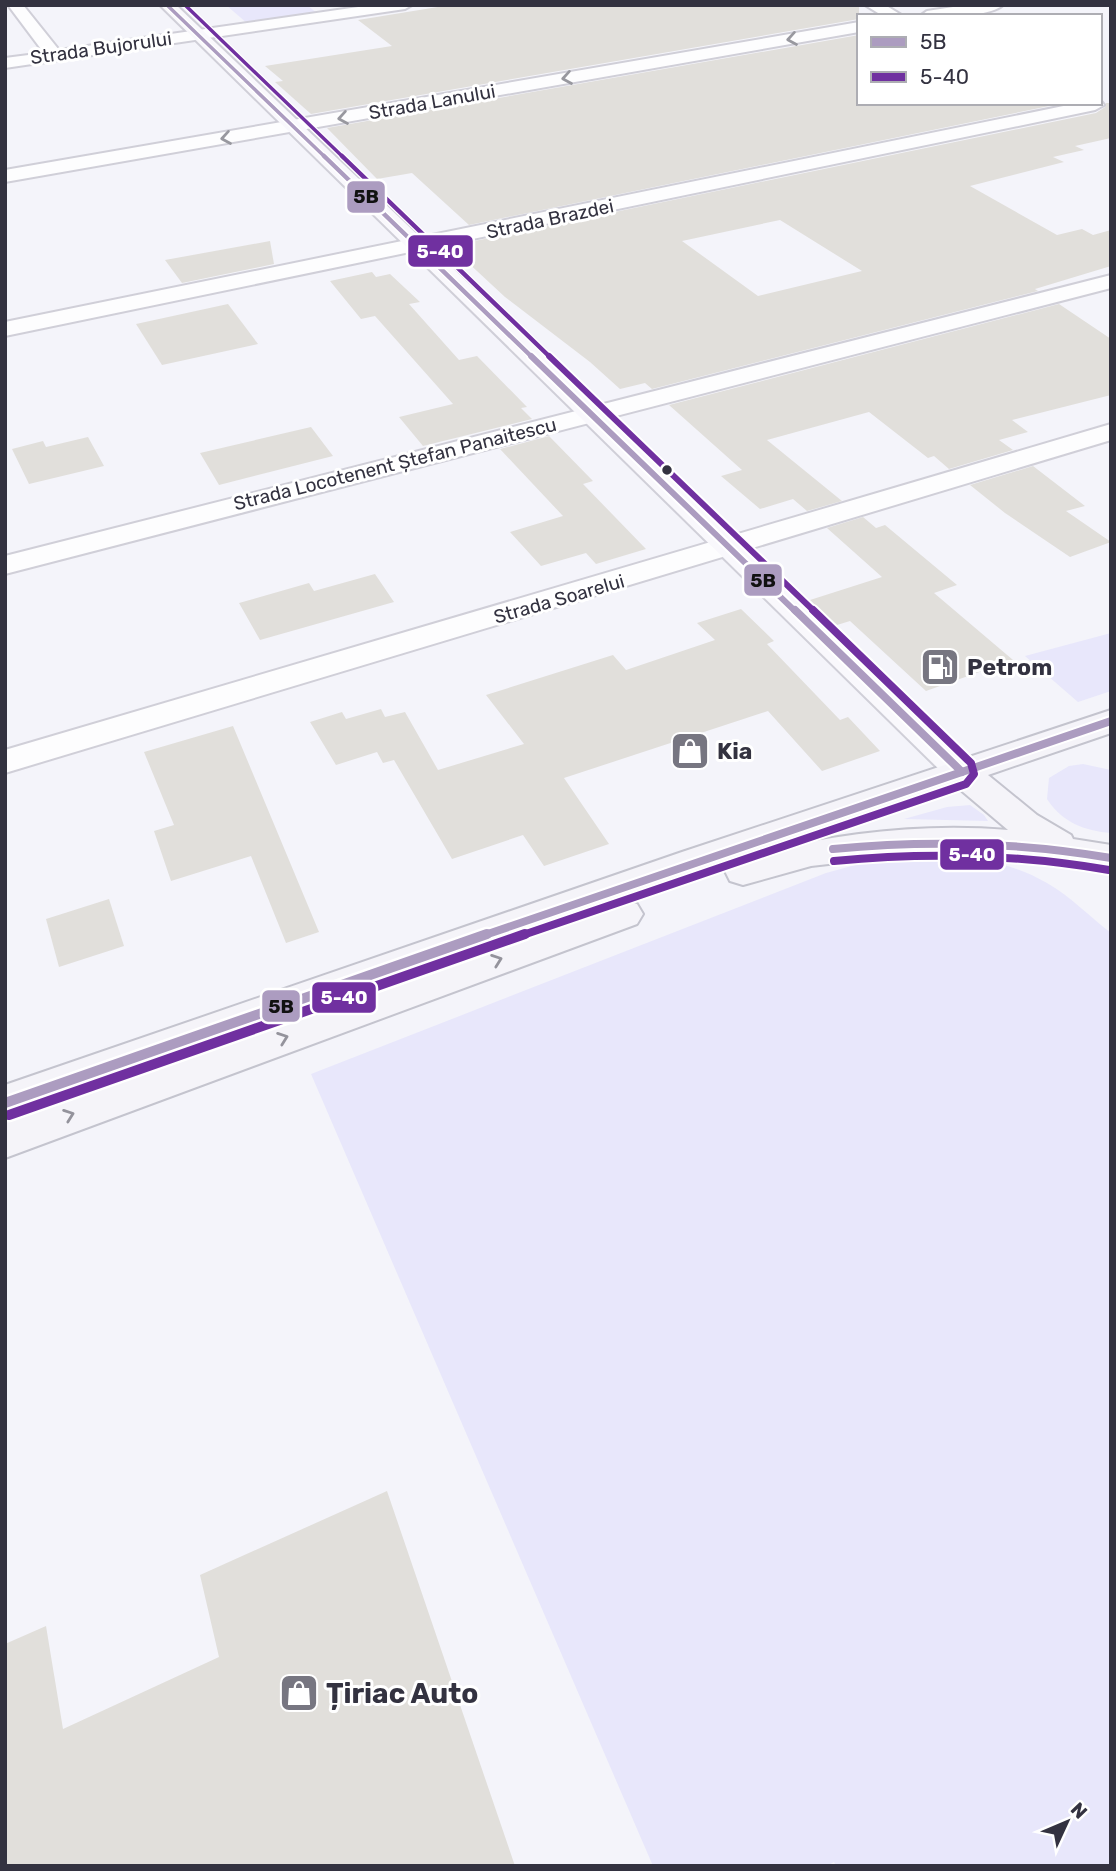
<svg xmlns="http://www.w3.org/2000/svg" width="1116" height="1871" viewBox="0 0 1116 1871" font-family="Rubik,sans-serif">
  <rect width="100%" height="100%" fill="#f4f4fa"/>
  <g fill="#e8e7fb">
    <polygon points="226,5 307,5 318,14 248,24"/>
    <polygon points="1111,633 1111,691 1078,702 1025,656"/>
    <path d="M 1083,764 L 1111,770 L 1111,833 C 1084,831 1062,822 1047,799 L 1049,778 L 1069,766 Z"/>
    <polygon points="970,805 984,815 988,821 904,819 947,807"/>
    <path d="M 896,854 C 948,854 1001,856 1047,883 C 1070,896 1090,917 1111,933 L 1111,1866 L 836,1866 L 834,1862 L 827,1866 L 653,1866 L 311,1074 L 826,873 Z"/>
  </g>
  <g fill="#e1dfdb" fill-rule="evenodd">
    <polygon points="450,5 859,5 859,19 311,114 275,82 283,81 265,66 392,46 358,20"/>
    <polygon points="859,35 859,103 1064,103 469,225 412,173 377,179 327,128"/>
    <path d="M 1106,103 L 1111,103 L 1111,138 L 1075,146 L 1084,150 L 1053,157 L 1064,162 L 970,186 L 1057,235 L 1082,229 L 1093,235 L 1111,230 L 1111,266 L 1035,289 L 1038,291 L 652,389 L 645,383 L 620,389 L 590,362 L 505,297 L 450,246 L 1096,113 L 1105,107 ZM 780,220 L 862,271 L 758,296 L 682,241 Z"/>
    <polygon points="270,241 274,264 182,283 165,260"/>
    <polygon points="372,272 376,277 390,274 420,302 409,304 459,360 477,356 527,407 521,408 532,419 423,446 399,417 453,404 375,316 361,319 330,281"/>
    <polygon points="228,304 258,344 162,365 136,324"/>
    <polygon points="1059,304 1111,339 1111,395 1012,420 1028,432 999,440 1013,450 949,469 934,456 928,458 869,412 767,440 842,501 807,511 793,499 760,509 721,476 742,470 669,405"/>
    <polygon points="311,427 333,456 219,485 200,453"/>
    <polygon points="549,436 593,481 583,484 646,549 596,564 586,553 541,566 510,532 563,516 500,449"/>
    <polygon points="88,437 104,466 29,484 12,449 43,441 46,447"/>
    <polygon points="1033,466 1085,506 1066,511 1111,542 1070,557 1005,513 970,485"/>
    <polygon points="863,517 876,528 885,525 957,585 934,593 1013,660 926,691 850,621 837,625 810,600 882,577 827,528"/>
    <polygon points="375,574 394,602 260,640 239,603 309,583 314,591"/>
    <polygon points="741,609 774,641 767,644 840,720 848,717 880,751 822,771 768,711 564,778 609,844 544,866 523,835 452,859 394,760 383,763 377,752 336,765 310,722 342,712 346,719 381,709 385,717 405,712 438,770 524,744 486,695 613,655 626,670 715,640 697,623"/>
    <polygon points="233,726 319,932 286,943 251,856 171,881 154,831 174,825 144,752"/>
    <polygon points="109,899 124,946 59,967 46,919"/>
    <polygon points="387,1491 515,1866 5,1866 5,1644 46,1626 63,1729 219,1657 200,1575"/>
  </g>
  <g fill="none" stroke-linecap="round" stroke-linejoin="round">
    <g stroke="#d0cfd8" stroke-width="4">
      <g id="street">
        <polygon points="8,5 23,5 59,50 372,5 412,5 405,9 5,68 5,58 44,53"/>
        <polygon points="865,5 885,5 903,16 883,16"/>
        <path d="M 966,5 L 1003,5 C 988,18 940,16 920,16 L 927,11 Z"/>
        <polygon points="859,22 859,32 5,182 5,170"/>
        <polygon points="1101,101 1104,105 1095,110 5,336 5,322 1078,103"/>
        <polygon points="1111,275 1111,288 5,574 5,556"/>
        <polygon points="1111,424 1111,440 5,773 5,750"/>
      </g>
    </g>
    <g stroke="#d0cfd8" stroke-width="4">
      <polygon id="secondary" points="160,5 176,5 974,764 979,772 974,780 962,784 950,780"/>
    </g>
    <g stroke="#c4c4ce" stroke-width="4">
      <path id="primary" d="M 1111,710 L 1111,733 L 988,775 L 1037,815 L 1071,835 L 1073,839 L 1111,845 L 1111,871 L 1006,856 L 925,853 L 811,866 L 743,885 L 730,881 L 725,871 L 729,863 L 625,900 L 637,904 L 643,914 L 637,924 L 5,1158 L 5,1085 L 682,852 ZM 956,786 L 1008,830 C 923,823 838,833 755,854 Z"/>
    </g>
    <use href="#street" fill="#fdfdfe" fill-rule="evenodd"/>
    <use href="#secondary" fill="#f9f8fc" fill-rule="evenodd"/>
    <use href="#primary" fill="#f5f4f9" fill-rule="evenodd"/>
    <g stroke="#fff" stroke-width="6">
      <polyline id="bus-1-far4" points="167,5 326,158"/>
    </g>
    <g stroke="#fff" stroke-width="7">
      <polyline id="bus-1-far3" points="324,156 533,358"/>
    </g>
    <g stroke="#fff" stroke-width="10">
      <polyline id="bus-1-far2" points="531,356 796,612"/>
    </g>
    <g stroke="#fff" stroke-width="12">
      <g id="bus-1-far1">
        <polyline points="795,610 962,772"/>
        <path d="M 833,849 C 927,840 1018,842 1111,858"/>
        <polyline points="482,936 1111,721"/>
      </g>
    </g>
    <g stroke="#fff" stroke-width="15">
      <polyline id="bus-1" points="5,1103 487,934"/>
    </g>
    <g stroke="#fff" stroke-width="6">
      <polyline id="bus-2-far4" points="185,5 344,158"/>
    </g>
    <g stroke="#fff" stroke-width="7">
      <polyline id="bus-2-far3" points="342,156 551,358"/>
    </g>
    <g stroke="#fff" stroke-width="10">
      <polyline id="bus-2-far2" points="549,356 815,612"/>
    </g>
    <g stroke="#fff" stroke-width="12">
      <g id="bus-2-far1">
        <path d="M 834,861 C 927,852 1017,854 1109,870"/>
        <polyline points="520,936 966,784 974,774 971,763 813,610"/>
      </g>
    </g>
    <g stroke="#fff" stroke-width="15">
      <polyline id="bus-2" points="9,1115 525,934"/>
    </g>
    <use href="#bus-1-far4" stroke="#ac9cc0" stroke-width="3.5"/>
    <use href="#bus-1-far3" stroke="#ac9cc0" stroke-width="4.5"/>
    <use href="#bus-1-far2" stroke="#ac9cc0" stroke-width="6"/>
    <use href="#bus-1-far1" stroke="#ac9cc0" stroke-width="8"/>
    <use href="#bus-1" stroke="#ac9cc0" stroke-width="10"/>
    <use href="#bus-2-far4" stroke="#7030a0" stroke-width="3.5"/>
    <use href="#bus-2-far3" stroke="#7030a0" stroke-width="4.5"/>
    <use href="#bus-2-far2" stroke="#7030a0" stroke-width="6"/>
    <use href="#bus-2-far1" stroke="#7030a0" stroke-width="8"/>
    <use href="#bus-2" stroke="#7030a0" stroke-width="10"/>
  </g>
  <defs><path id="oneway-chevron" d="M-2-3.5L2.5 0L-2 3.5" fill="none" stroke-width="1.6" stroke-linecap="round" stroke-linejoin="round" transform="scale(1.75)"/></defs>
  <g stroke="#98989f">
    <use href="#oneway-chevron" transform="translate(792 39) rotate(170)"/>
    <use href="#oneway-chevron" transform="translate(567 78) rotate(170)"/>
    <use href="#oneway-chevron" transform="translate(343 118) rotate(170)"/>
    <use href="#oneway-chevron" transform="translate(226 138) rotate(170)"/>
  </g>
  <g stroke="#94939c">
    <use href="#oneway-chevron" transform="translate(497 960) rotate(-20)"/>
    <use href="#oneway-chevron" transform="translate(283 1038) rotate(-20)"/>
    <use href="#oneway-chevron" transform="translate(69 1115) rotate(-20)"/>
  </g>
  <defs>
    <g id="fuel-square" transform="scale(2.0125)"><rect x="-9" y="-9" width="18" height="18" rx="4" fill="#777681" stroke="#fff"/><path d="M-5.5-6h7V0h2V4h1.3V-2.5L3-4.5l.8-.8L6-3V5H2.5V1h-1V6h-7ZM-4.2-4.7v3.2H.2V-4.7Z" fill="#fff"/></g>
    <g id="shop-square" transform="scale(2.0125)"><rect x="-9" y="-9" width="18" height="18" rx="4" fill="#777681" stroke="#fff"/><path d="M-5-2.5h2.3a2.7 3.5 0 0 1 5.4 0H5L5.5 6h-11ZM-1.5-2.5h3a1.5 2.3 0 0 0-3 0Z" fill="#fff"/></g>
  </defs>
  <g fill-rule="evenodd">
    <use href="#fuel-square" x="940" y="667"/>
    <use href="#shop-square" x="690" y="751"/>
    <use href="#shop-square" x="299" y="1693"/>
  </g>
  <circle fill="#333240" stroke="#fff" stroke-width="2.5" cx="667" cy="470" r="6"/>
  <g text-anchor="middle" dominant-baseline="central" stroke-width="6" stroke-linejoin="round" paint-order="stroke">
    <g font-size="19" fill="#333240" stroke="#fff">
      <text transform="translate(101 48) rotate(-8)">Strada Bujorului</text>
      <text transform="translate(432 102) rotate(-10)">Strada Lanului</text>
      <text transform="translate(550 219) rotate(-12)">Strada Brazdei</text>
      <text transform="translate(395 464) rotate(-14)">Strada Locotenent Ștefan Panaitescu</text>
      <text transform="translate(559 599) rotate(-16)">Strada Soarelui</text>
    </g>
    <g font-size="23" font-weight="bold" fill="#333240" stroke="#fff" text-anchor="start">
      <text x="967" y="667">Petrom</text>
      <text x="717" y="751">Kia</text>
    </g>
    <g font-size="28" font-weight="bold" fill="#333240" stroke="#fff" text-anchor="start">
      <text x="326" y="1693">Țiriac Auto</text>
    </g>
  </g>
  <g stroke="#fff" stroke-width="2.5">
    <rect x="346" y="180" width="40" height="34" rx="7" fill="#ac9cc0"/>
    <rect x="407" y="234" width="67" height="34" rx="7" fill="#7030a0"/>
    <rect x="743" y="563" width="40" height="34" rx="7" fill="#ac9cc0"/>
    <rect x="939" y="838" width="66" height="33" rx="7" fill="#7030a0"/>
    <rect x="311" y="981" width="66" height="33" rx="7" fill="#7030a0"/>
    <rect x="261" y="989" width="40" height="34" rx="7" fill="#ac9cc0"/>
  </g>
  <g font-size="19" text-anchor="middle" font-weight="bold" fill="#fff">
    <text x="440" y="258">5-40</text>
    <text x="972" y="861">5-40</text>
    <text x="344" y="1004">5-40</text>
  </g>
  <g font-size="19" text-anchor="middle" font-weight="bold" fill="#111">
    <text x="366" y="203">5B</text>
    <text x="763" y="587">5B</text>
    <text x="281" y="1013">5B</text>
  </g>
  <rect width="1116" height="1871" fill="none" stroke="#333240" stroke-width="14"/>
  <rect x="857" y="14" width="245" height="91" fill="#ffffff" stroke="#adadb3" stroke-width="2"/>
  <rect x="871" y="37" width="35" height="10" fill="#ac9cc0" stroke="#adadb3" stroke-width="2"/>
  <text x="920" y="49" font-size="21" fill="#333240">5B</text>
  <rect x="871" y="72" width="35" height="10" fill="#7030a0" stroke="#adadb3" stroke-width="2"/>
  <text x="920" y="84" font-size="21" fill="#333240">5-40</text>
  <g transform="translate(1067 1822) rotate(46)" stroke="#ffffff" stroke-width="5" paint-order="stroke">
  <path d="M0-5L12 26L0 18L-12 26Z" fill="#333240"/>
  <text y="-10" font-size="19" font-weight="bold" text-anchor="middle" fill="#333240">N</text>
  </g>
</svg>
